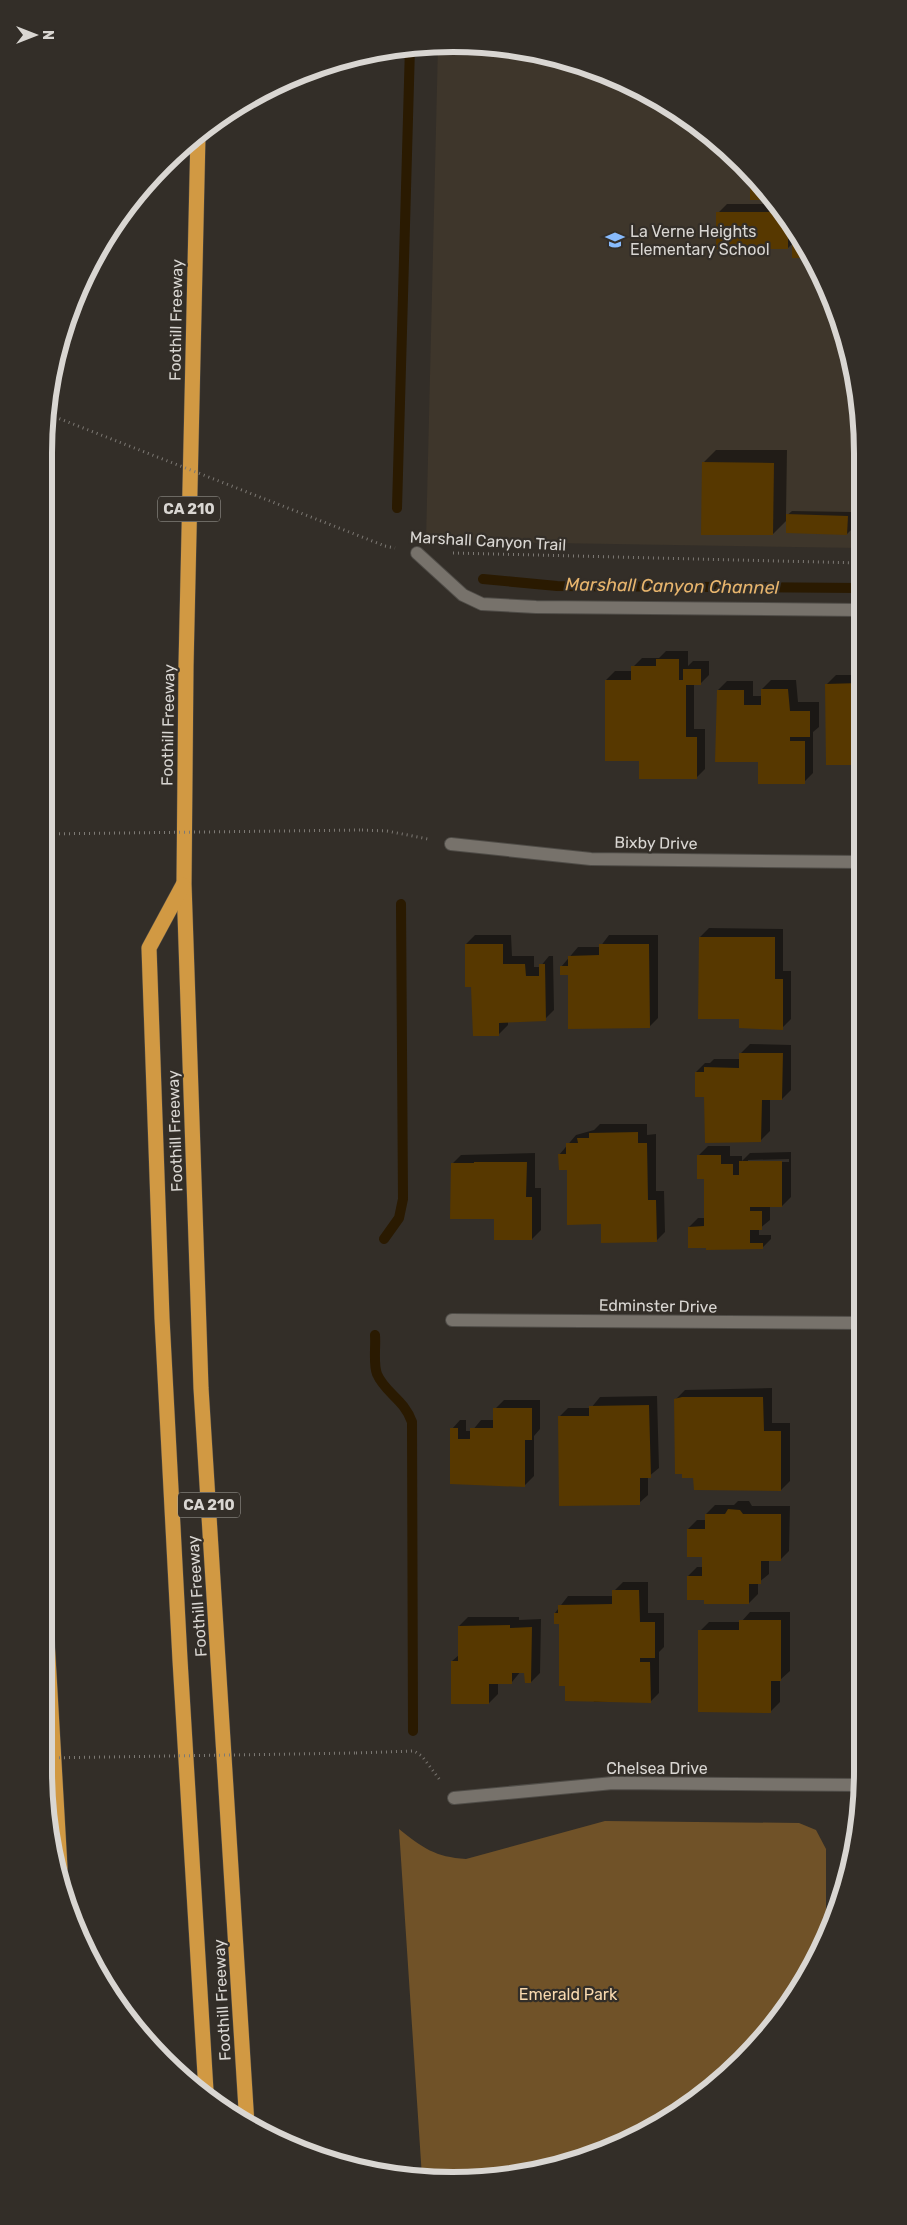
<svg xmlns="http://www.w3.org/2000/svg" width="907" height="2225" viewBox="0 0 907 2225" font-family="Rubik,sans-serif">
  <rect width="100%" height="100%" fill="#332e28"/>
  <polygon fill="#3e362b" points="438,45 507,47 585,65 681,113 762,184 832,296 860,400 860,548 426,541"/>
  <path fill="#705228" d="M 605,1821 L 799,1823 L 816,1830 L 826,1849 L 826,1931 L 778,2021 L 681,2112 L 611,2150 L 534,2173 L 422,2177 L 399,1829 C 423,1848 435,1857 466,1859 Z"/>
  <g fill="#0007" fill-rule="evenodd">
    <polygon points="727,204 774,204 807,257 794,257 794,242 788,248 718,213"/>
    <polygon points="716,450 787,450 786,516 792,511 851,512 851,530 847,534 787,520 773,534 703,463"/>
    <polygon points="666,651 688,651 688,666 693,661 709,661 709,675 700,684 694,684 694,729 705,729 705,769 696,778 640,760 606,680 615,671 633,671 633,667 642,658 659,658"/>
    <polygon points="836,675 860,675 861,764 827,684"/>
    <polygon points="771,680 796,680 798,702 819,702 819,727 813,732 813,773 804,782 759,761 718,690 727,681 753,681 753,696 762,696 762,689"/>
    <polygon points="709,928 783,929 783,971 791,971 791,1019 782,1028 740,1018 700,937"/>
    <polygon points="475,935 511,935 512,956 534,956 534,967 540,967 549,956 553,956 554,1010 545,1019 508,1021 508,1025 499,1034 472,986 466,944"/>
    <polygon points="609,935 658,935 658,1018 649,1027 561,967 578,947 600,947"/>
    <polygon points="750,1044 791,1045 791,1090 782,1099 770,1099 770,1131 761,1140 705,1096 696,1072 705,1063 710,1063 714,1059 741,1059 741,1053"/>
    <polygon points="600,1124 647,1124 647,1135 656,1134 656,1191 664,1191 665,1232 656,1241 602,1223 559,1155 576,1135 594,1130"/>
    <path d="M 708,1146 L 730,1146 L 730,1156 L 742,1156 L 742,1161 L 750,1153 L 791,1152 L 791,1197 L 782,1206 L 770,1206 L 770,1220 L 759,1229 L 759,1235 L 771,1235 L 771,1239 L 762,1248 L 689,1227 L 698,1218 L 705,1218 L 705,1178 L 699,1155 ZM 789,1159 L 789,1162 L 748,1162 L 748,1160 Z"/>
    <polygon points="535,1153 535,1188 541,1188 541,1230 532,1239 496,1218 452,1164 461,1155"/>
    <polygon points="772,1388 772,1423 790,1423 790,1481 781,1490 695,1477 676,1399 685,1390"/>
    <polygon points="657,1396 659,1468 648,1477 648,1495 639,1503 559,1417 568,1408 591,1408 600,1397"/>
    <polygon points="504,1400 540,1400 540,1429 534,1436 534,1476 525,1485 452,1483 452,1429 460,1420 466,1420 466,1431 472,1431 481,1420 495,1420 495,1409"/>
    <polygon points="738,1501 749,1501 752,1506 790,1506 789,1551 780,1560 769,1560 769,1574 758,1583 758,1594 749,1603 705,1599 688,1576 697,1567 704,1567 704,1556 688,1529 697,1520 706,1520 706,1514 715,1505 734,1505"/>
    <polygon points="623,1582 648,1582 648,1613 664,1613 664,1647 659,1652 659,1693 650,1702 594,1702 555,1613 568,1596 614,1596 614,1591"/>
    <polygon points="750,1612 790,1612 790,1671 780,1680 780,1702 771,1711 700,1631 709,1622 741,1622"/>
    <polygon points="468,1617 519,1617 519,1620 541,1619 540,1673 531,1682 525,1671 521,1671 512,1682 498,1683 498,1694 489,1703 452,1661 459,1655 459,1626"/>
  </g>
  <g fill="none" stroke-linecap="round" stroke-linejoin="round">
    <g stroke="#2a1a01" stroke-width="10">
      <polyline points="397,508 410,47"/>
      <polyline points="483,579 557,586 860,588"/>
      <polyline points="384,1239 399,1218 403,1199 401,904"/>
      <path d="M 375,1335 C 376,1347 373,1364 377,1374 C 385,1393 404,1399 412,1422 L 413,1731"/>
    </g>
  </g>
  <g fill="#573800">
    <polygon points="750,173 762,184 772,200 750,200"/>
    <polygon points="716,212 780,212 788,227 788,249 716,249"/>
    <polygon points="792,233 808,258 792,258"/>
    <polygon points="702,462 774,463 773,535 701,535"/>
    <polygon points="786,514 848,516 847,535 786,533"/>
    <polygon points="656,659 679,659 679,680 683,680 683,669 701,669 701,685 686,685 686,737 697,737 697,779 639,779 639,761 605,761 605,680 631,680 631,666 656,666"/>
    <polygon points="860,683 861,765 826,765 825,684"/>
    <polygon points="761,689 788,689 790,711 810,711 810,737 790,737 790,741 805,741 805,784 758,784 758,762 715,762 717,690 744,690 744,705 761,705"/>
    <polygon points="699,937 775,937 775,979 783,979 783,1030 739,1028 739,1019 698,1019"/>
    <polygon points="465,944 503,944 503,964 525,964 526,976 539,976 539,964 545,964 546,1021 499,1023 499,1036 473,1036 471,987 465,987"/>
    <polygon points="599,944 649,944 650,1028 568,1029 568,975 560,975 560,966 568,966 568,956 599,955"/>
    <polygon points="739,1053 783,1053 782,1100 762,1100 761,1142 705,1143 704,1097 695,1097 695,1072 704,1072 704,1067 739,1068"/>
    <polygon points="638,1132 638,1143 647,1143 648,1200 656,1200 657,1242 601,1243 601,1224 567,1225 567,1170 559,1170 558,1154 566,1154 566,1143 578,1143 577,1138 589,1138 589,1133"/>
    <polygon points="697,1155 721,1155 721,1164 733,1164 733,1175 739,1175 739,1161 782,1161 782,1207 750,1207 750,1211 762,1211 762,1230 750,1230 750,1243 763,1243 763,1249 706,1250 706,1248 688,1248 688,1227 704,1226 704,1179 697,1179"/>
    <polygon points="474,1162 527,1162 526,1197 532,1197 532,1240 494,1240 494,1219 450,1219 451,1163 474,1163"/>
    <polygon points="682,1397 763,1397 764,1431 781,1431 781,1491 694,1490 693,1478 682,1478 682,1474 675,1474 674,1399"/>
    <polygon points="649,1405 651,1478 640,1478 640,1505 559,1506 558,1416 589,1416 589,1406"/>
    <polygon points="493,1408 532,1408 532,1440 525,1440 525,1487 450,1484 450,1428 458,1428 458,1439 470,1439 470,1428 493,1428"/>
    <polygon points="728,1509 740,1510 743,1514 781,1514 781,1561 761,1561 761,1584 749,1584 749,1604 704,1604 704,1600 687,1600 687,1576 702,1576 702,1557 687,1557 687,1529 705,1529 705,1514 725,1514"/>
    <polygon points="612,1590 639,1590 640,1622 655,1622 655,1658 640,1658 640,1662 650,1662 651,1703 565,1701 565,1686 559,1686 559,1624 554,1624 554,1613 558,1613 558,1605 612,1604"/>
    <polygon points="739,1620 781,1620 781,1681 771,1681 771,1713 698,1712 698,1630 739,1630"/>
    <polygon points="510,1625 510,1628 532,1627 531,1683 525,1683 524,1673 512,1673 512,1684 489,1684 489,1704 451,1704 451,1661 458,1661 458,1626"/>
  </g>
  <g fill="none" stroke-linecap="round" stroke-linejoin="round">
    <g stroke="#4f4c47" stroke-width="14">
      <polyline id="service" points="417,553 463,595 482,604 536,607 860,610"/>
    </g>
    <g stroke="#4f4c47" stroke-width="14">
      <g id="minor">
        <polyline points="451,844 591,859 861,862"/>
        <polyline points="452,1320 862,1323"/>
        <polyline points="862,1777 863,1682"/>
        <polyline points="454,1798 613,1783 861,1785"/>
      </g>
    </g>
    <g stroke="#4f4c47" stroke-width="16">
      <g id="motorway">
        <polyline points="198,135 186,666 184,884 201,1388 247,2125"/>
        <polyline points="183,885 149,948 162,1318 180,1660 206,2091"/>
        <polyline points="44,1586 60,1868"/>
      </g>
    </g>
    <g stroke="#7d7974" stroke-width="3" stroke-dasharray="1 4" stroke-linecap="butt">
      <polyline points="385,546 395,548"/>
      <polyline points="453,553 860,563"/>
      <polyline points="362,830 387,831 428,839"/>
      <polyline points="356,1753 414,1751 422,1756 440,1780"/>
    </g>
    <use href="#service" stroke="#77726b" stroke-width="12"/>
    <use href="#minor" stroke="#77726b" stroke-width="12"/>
    <use href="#motorway" stroke="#d19943" stroke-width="15"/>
    <g stroke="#7d7974" stroke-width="3" stroke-dasharray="1 4" stroke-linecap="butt">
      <polyline points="50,415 385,546"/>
      <polyline points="44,834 362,830"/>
      <polyline points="44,1758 356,1753"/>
    </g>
  </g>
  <defs>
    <g id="school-bare" transform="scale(1.5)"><path d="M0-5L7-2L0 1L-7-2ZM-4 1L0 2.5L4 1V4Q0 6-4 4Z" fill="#88bbfc" stroke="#332e28" stroke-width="2.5" paint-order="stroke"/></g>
  </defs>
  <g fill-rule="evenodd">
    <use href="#school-bare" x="615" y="240"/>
  </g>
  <g text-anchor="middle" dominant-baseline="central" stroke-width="4.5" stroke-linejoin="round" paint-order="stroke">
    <g fill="#332e28" stroke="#a7a49f" stroke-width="1">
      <rect x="158" y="496.5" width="62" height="25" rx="4"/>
      <rect x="178" y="1492.5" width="62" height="25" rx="4"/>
    </g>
    <g font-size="15" font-weight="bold" fill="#d9d6d2">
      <text x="189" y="509">CA 210</text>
      <text x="209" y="1505">CA 210</text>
    </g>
    <g font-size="16" fill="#d9d6d2" stroke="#332e28" text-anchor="start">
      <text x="630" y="231">La Verne Heights<tspan x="630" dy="18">Elementary School</tspan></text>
    </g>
    <g font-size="16" fill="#d9d6d2" stroke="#332e28">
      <text transform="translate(176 320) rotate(-89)">Foothill Freeway</text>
      <text transform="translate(488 541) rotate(3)">Marshall Canyon Trail</text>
      <text transform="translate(168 725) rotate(-89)">Foothill Freeway</text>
      <text transform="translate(656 843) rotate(1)">Bixby Drive</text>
      <text transform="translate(175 1131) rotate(-92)">Foothill Freeway</text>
      <text transform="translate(658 1306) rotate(1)">Edminster Drive</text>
      <text transform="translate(197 1596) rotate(-94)">Foothill Freeway</text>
      <text x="657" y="1768">Chelsea Drive</text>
      <text transform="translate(222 2000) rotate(-93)">Foothill Freeway</text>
    </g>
    <g font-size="16" fill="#f8d9af" stroke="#332e28">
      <text x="568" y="1994">Emerald Park</text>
    </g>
    <g font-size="18" font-style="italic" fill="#e8b56d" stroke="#332e28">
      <text transform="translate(672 586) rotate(1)">Marshall Canyon Channel</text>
    </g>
  </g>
  <path d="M0 0H907V2225H0ZM453 52H453A401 401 0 0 1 854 453V1771A401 401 0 0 1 453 2172H453A401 401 0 0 1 52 1771V453A401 401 0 0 1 453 52Z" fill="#332e28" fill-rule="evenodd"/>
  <path fill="none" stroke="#d9d6d2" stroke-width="6" d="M453 52H453A401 401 0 0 1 854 453V1771A401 401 0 0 1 453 2172H453A401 401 0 0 1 52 1771V453A401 401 0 0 1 453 52Z"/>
  <g transform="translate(35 35) rotate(90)" stroke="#332e28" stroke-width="4" paint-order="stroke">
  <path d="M0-4L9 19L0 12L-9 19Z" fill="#d9d6d2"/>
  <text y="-8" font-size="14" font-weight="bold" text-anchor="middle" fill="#d9d6d2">N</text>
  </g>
</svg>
